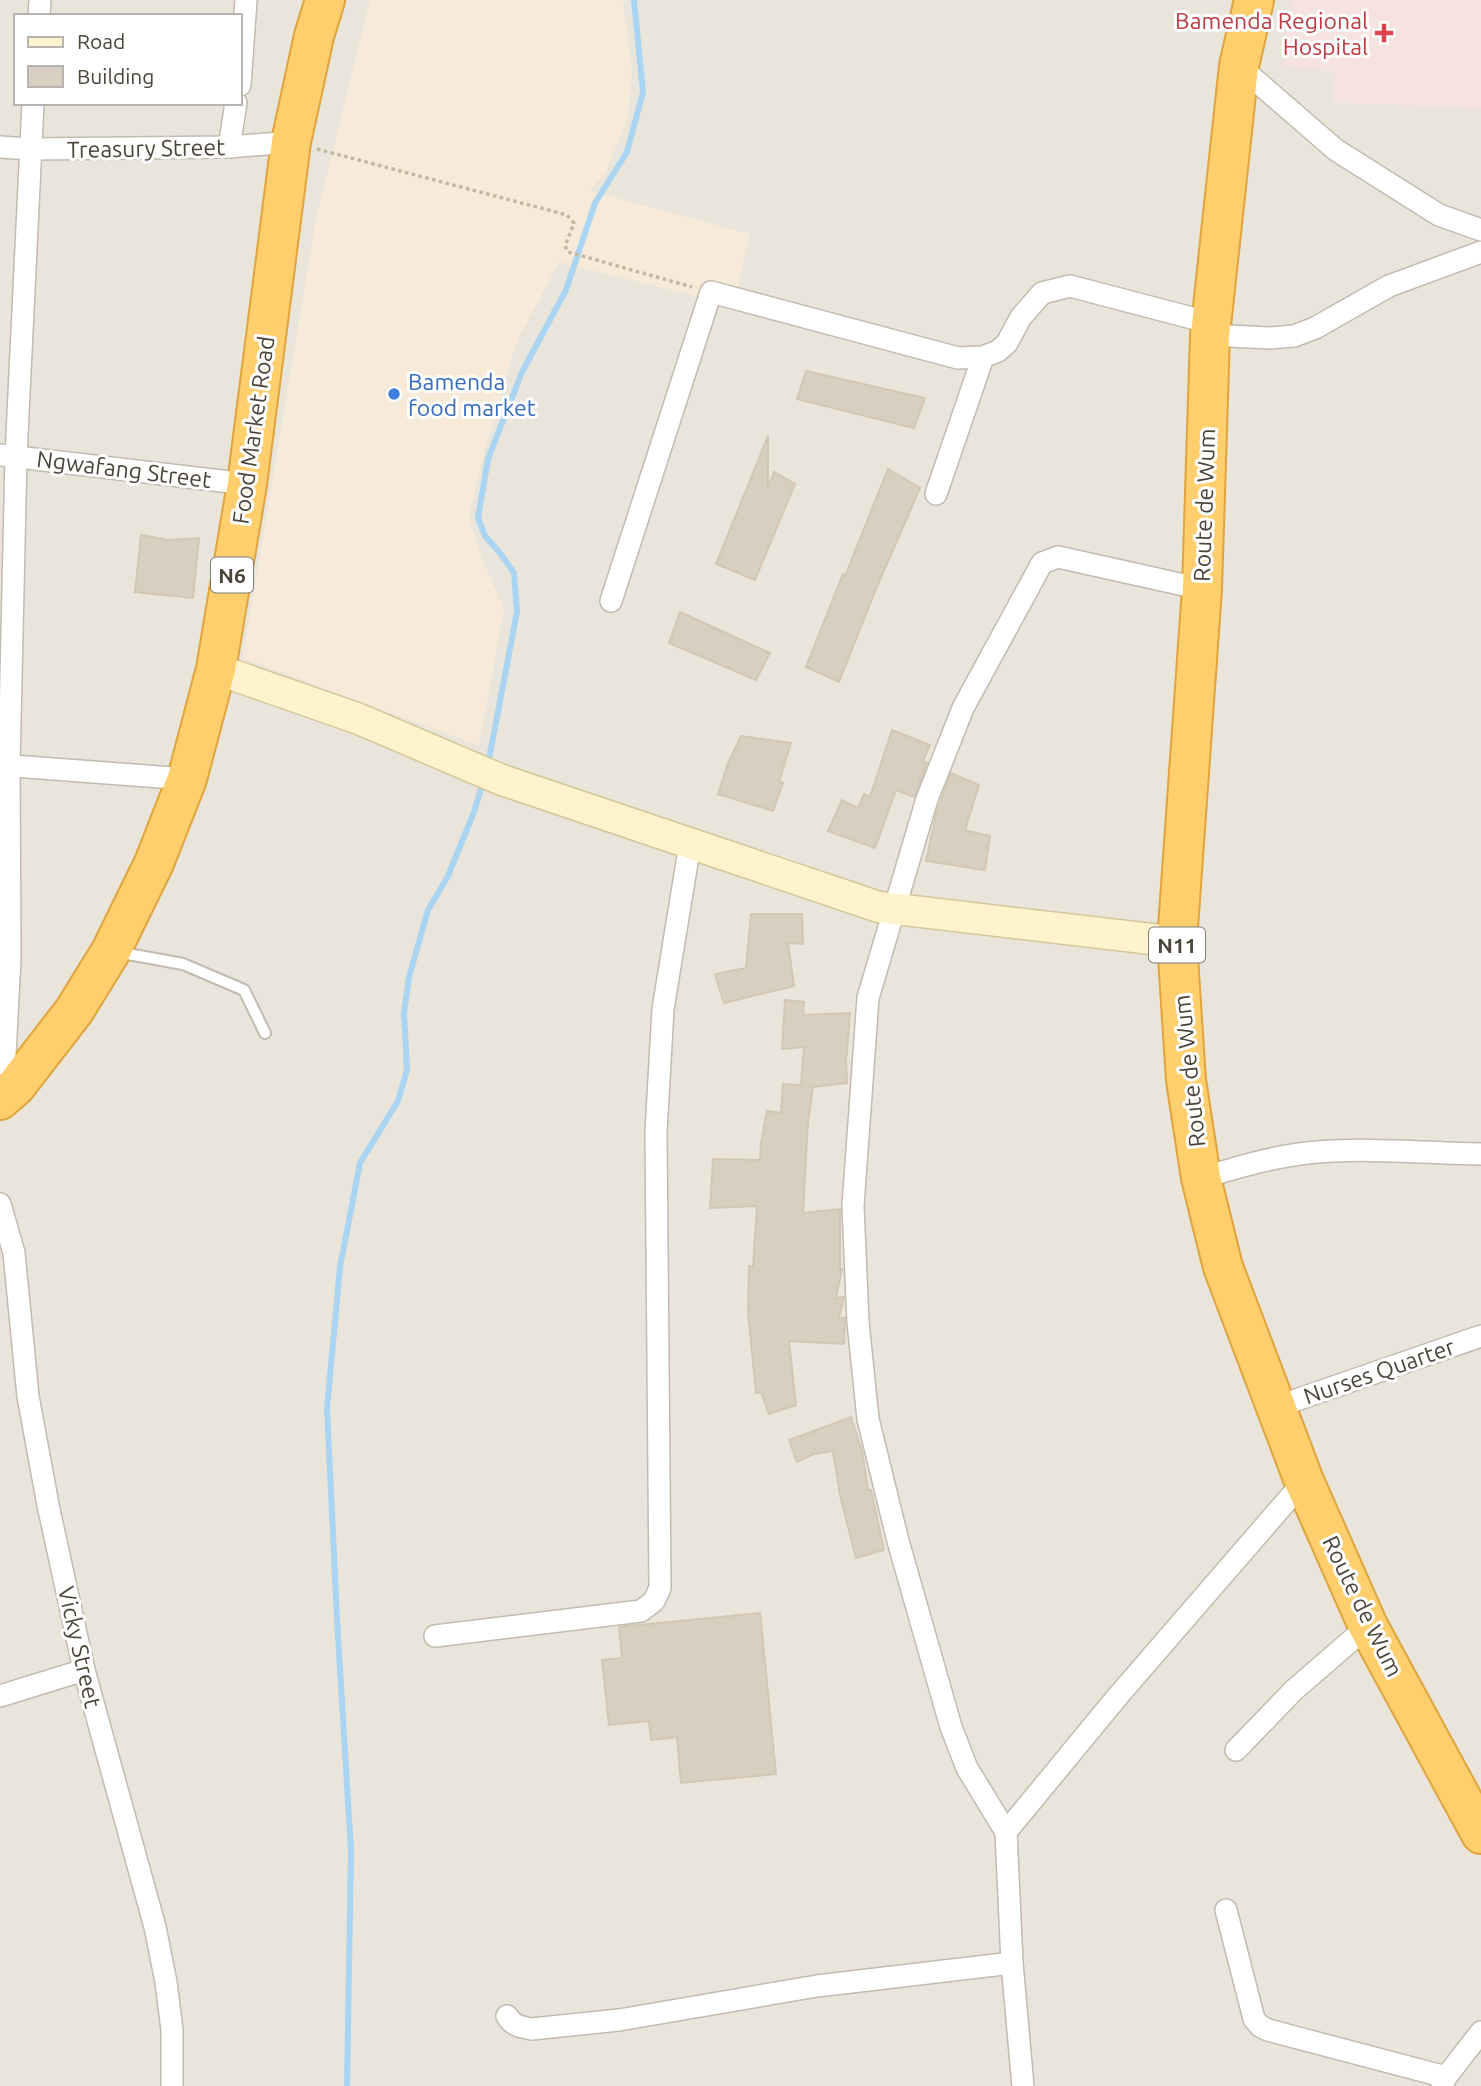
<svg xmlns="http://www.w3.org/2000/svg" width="1481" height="2086" viewBox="0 0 1481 2086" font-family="Ubuntu,sans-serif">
  <rect width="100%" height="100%" fill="#f6f3ec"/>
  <path fill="#eae5da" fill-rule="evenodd" d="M 0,0 L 1481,0 L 1481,2086 L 0,2086 ZM 16,16 L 240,16 L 240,103 L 16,103 Z"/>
  <polygon fill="#f7ead8" points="370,0 623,0 632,73 628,117 605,174 590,191 750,234 733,305 559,262 517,341 485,448 469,517 481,556 504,609 479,746 243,658 316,218"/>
  <polygon fill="#f6e3e0" points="1291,0 1481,0 1481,109 1333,102 1335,71 1283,67"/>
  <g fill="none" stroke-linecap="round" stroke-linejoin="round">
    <g stroke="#a9d4f2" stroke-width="6">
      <polyline points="488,764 517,612 514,573 500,553 485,536 478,518 488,459 522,372 566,290 595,203 627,152 643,92 634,0"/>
      <polyline points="347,2086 351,1851 337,1619 327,1408 340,1267 360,1163 398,1101 407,1070 404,1013 409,977 428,910 448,876 474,812 483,782"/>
    </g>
  </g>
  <g fill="#d8cfc1" stroke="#d3c7b4" stroke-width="2">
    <polygon points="806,371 925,398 914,428 797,399"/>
    <polygon points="768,436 768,488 774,472 795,484 755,580 716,564"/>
    <polygon points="888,469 920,488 876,589 839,682 806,667 843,574 845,576"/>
    <polygon points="141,535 168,540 199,538 193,598 135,592"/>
    <polygon points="680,612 770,653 756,680 669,643"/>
    <polygon points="892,730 930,745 923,761 927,763 914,797 896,790 875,848 828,831 842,800 858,808 864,794 870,797"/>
    <polygon points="741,736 791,743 779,782 783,783 773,811 718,794 728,763"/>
    <polygon points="951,773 979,785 965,830 990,836 985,870 926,861 936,815"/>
    <polygon points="751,914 802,914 803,944 788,943 794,986 724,1003 715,974 746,968"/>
    <polygon points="785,1000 804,1002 803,1015 850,1013 846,1062 847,1083 813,1087 808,1122 803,1213 840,1209 840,1269 842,1269 836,1298 844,1297 839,1318 845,1318 844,1344 789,1341 796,1405 769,1414 761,1392 756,1393 748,1312 749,1266 753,1267 757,1206 710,1208 713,1159 760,1160 761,1143 767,1111 781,1113 783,1084 801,1085 804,1047 782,1049"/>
    <polygon points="851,1417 862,1451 868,1490 871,1490 884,1550 856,1558 840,1495 833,1451 814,1454 797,1462 789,1440"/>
    <polygon points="760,1613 776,1774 681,1783 677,1737 651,1740 649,1721 609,1725 602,1660 622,1658 619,1627"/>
  </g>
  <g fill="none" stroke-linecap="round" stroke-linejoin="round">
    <g stroke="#c2bbae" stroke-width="14">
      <polyline id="lane" points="117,952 183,964 244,990 265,1033"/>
    </g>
    <g stroke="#c2bbae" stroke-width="24">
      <g id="street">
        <polyline points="39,16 40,0"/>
        <polyline points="1239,66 1336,150 1439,215 1481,230"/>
        <polyline points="240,85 246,0"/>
        <polyline points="0,147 30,149 229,147 291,142"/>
        <polyline points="229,147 236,103"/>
        <polyline points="1210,335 1269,338 1294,336 1315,328 1389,286 1481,252"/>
        <polyline points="0,455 247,484"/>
        <polyline points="936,494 983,357"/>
        <polyline points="611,601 711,292 958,358 983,357 998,351 1007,343 1021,317 1042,293 1070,286 1211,323"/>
        <polyline points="0,765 187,779"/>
        <polyline points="4,1075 10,958 9,766 16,456 33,103"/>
        <path d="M 1201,1178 C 1236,1168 1271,1157 1307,1153 C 1365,1147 1423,1153 1481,1154"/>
        <polyline points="0,1204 14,1253 28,1396 48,1505 84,1670 155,1927 166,1982 172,2030 172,2086"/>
        <polyline points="1276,1407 1481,1336"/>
        <polyline points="435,1636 641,1611 654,1601 660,1588 656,1132 663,1009 690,844"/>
        <polyline points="0,1696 84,1670"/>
        <polyline points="1236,1750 1294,1690 1368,1626"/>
        <polyline points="1006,1832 967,1768 951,1727 898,1541 868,1419 858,1322 853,1206 868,998 927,799 963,708 1042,563 1058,557 1202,589"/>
        <polyline points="1226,1910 1254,2019 1260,2026 1268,2030 1446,2077"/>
        <path d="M 507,2016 C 513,2026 521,2027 532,2029 L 619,2020 L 817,1986 L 1012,1963"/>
        <polyline points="1023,2086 1012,1963 1006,1832 1118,1696 1304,1481"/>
        <polyline points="1442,2086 1446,2077 1481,2032"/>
      </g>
    </g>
    <g stroke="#d6c79b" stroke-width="33">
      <polyline id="secondary" points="216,669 359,719 502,780 879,907 1177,942"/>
    </g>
    <g stroke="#e0a43c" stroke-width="42">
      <g id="highway">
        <polyline points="1254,0 1239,66 1210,335 1202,589 1177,942 1186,1080 1201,1178 1223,1267 1304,1481 1368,1626 1481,1834"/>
        <polyline points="0,1100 16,1086 74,1011 111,951 154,863 187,779 216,669 247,484 291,142 314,36 325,0"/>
      </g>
    </g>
    <polyline stroke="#c4b79f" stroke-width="3.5" stroke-dasharray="3.5 3.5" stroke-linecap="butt" points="317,149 567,215 574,223 565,246 568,252 692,287"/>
    <use href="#lane" stroke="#fff" stroke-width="10"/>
    <use href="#street" stroke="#fff" stroke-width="21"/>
    <use href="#secondary" stroke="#fff3cd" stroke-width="30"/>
    <use href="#highway" stroke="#ffcf6e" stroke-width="38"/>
  </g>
  <path fill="#e0444e" stroke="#fff" stroke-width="2.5" d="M1380.5 22.5h7v7h7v7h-7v7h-7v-7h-7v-7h7z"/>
  <circle fill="#3f7fe0" stroke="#fff" stroke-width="2.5" cx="394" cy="394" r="7"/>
  <g text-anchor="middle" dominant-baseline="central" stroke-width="6" stroke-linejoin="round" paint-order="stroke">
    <g fill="#fff" stroke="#817c74" stroke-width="2">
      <rect x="211" y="557.5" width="42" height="35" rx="5"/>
      <rect x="1149" y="927.5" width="56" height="35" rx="5"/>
    </g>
    <g font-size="21" font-weight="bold" fill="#4b4439">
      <text x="232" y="575">N6</text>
      <text x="1177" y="945">N11</text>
    </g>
    <g font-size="23" fill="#be3a42" stroke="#fff" text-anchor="end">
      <text x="1368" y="20">Bamenda Regional<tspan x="1368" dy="26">Hospital</tspan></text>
    </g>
    <g font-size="23" fill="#4b4439" stroke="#fff">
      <text transform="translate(146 148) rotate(-1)">Treasury Street</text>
      <text transform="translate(253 430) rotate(-82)">Food Market Road</text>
      <text transform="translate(124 469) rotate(7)">Ngwafang Street</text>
      <text transform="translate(1204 505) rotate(-88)">Route de Wum</text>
      <text transform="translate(1189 1071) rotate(-96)">Route de Wum</text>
      <text transform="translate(1379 1371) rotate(-19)">Nurses Quarter</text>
      <text transform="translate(1363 1606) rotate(64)">Route de Wum</text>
      <text transform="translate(80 1647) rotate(77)">Vicky Street</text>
    </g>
    <g font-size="23" fill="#366cbe" stroke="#fff" text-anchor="start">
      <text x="408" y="381">Bamenda<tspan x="408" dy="26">food market</tspan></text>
    </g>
  </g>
  <rect x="14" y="14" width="228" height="91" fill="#ffffff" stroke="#b7b4b0" stroke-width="2"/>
  <rect x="28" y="37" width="35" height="10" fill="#fff3cd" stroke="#b7b4b0" stroke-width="2"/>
  <text x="77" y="49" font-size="21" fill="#4b4439">Road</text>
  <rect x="28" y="66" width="35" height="21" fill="#d8cfc1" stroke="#b7b4b0" stroke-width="2"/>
  <text x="77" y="84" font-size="21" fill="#4b4439">Building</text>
</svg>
